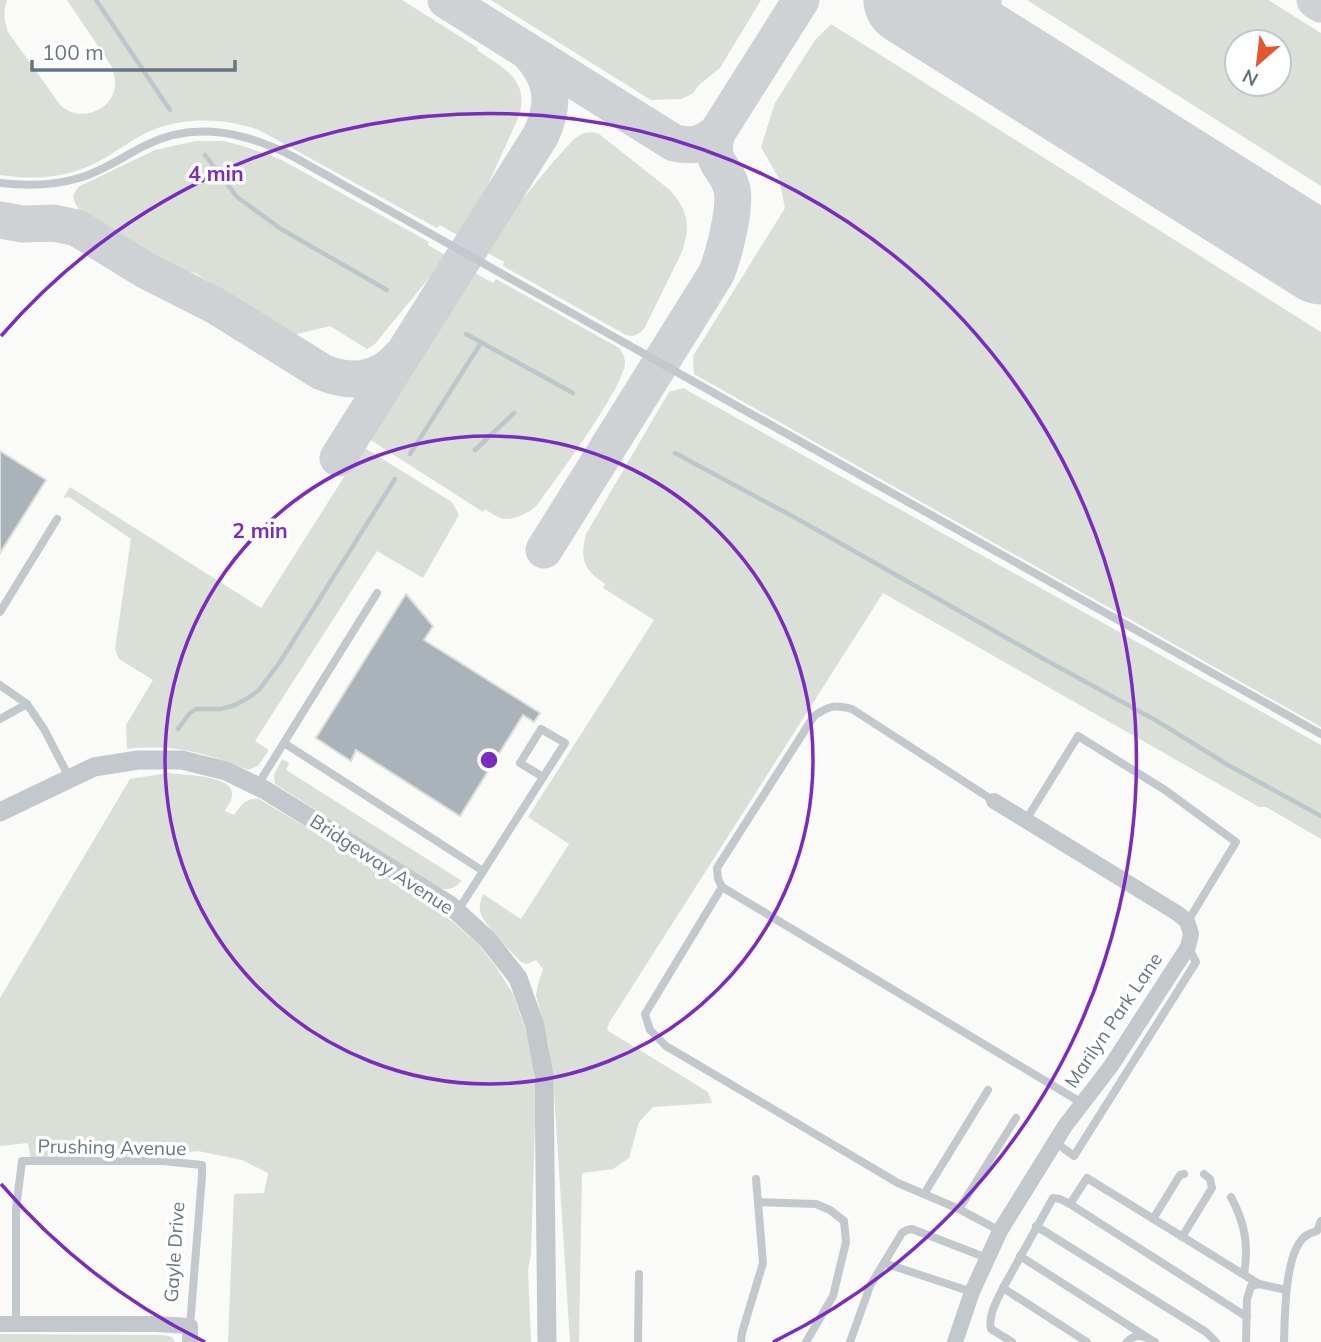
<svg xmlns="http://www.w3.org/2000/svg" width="1321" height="1342" viewBox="0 0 1321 1342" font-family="Mulish,sans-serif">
  <rect width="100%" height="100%" fill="#fafaf8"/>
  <g fill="#dadfd7" fill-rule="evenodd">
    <path d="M 0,0 L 7,0 C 3,12 4,20 8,32 L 61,106 C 64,108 67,110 71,112 C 88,118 109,109 114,91 C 117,83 114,75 112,67 L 67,0 L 402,0 L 478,48 L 477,50 C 503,68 530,79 519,116 L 481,200 L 459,236 L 440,225 L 437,228 L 259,130 C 221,116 171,116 135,139 C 117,150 100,163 79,170 C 52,179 28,179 0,175 Z"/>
    <polygon points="491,0 761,0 720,68 700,84 692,94 681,99 651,100"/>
    <path d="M 1027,0 L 1268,0 L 1321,33 L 1321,186 ZM 1237,42 L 1279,42 L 1279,84 L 1237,84 Z"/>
    <polygon points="831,24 1321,332 1321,727 694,374 693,356 785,208 779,179 761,147 775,103 815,40"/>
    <path d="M 593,132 L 599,134 L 670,190 C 689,211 691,228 681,254 L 644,329 C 638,335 634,337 626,335 L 503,266 L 504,262 L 486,252 L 503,223 L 553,162 L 575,138 L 584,133 Z"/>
    <path d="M 196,141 L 224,141 L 246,147 L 280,159 L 429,242 L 428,245 L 447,256 L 374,345 L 367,349 L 330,326 L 293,335 L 195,273 L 173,270 L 82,213 C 74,203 69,196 80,186 L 155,150 Z"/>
    <path d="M 473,272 L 493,283 L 496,279 L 619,348 C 622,352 625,357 625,362 C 626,385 554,482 537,505 C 529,513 512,522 500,518 C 495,516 490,512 485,509 L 483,512 L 369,439 Z"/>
    <path d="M 683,388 L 1321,745 L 1321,839 L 1266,807 L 1259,807 L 883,593 L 609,1023 L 607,1030 L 708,1092 L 712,1103 L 653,1107 L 639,1122 L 629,1158 L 613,1169 L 582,1173 L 579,1342 L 570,1342 L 553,1076 L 548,1042 L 536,995 L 539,981 L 543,969 L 536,960 L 527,964 L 521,962 C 511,951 484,926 480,911 C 479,906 481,899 483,894 L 521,919 L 569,844 L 528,817 L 654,620 L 603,588 L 605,584 C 583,569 580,560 586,534 L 669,392 Z"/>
    <path d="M 363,447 L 452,502 L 459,515 L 423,578 L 377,551 L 255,741 L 269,750 L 258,766 L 248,770 C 207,753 173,744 127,749 L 126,725 L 153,680 L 119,659 L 115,649 L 131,539 L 69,497 L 63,498 L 70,487 L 261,608 Z"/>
    <path d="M 282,759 L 289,763 L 286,770 L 462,881 C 454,888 450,891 439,888 L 275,784 L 274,775 Z"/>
    <path d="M 168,773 C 181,775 235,775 232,795 C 232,800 227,807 225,811 L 234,815 C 241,805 246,797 259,799 L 341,848 L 453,922 L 479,945 L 496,967 L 513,994 L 529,1039 L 534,1066 L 535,1123 L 531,1254 L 528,1270 L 531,1342 L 228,1342 L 234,1194 L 264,1193 L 268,1173 L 242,1160 L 198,1151 L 163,1155 L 31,1161 L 28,1143 L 0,1146 L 0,998 L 130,779 Z"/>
    <polygon points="0,1334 164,1335 172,1337 175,1342 0,1342"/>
  </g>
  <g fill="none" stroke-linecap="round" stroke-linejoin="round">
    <g stroke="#bbc7cb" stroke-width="4.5">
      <polyline points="96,0 170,110"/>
      <polyline points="205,155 237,197 281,229 387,290"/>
      <polyline points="466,334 573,393"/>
      <polyline points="475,450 514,413"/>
      <polyline points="675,453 803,522 1042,658 1157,721 1228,765 1321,816"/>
      <polyline points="410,454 481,343"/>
      <polyline points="178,729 190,713 196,709 221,709 235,705 248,698 259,690 280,662 395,479"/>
    </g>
    <g stroke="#ced2d4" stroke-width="37">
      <path d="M 446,0 L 674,143 C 694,147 700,145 717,133"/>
      <path d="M 983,0 C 983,28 997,48 1016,67"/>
      <polyline points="1315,0 1321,4"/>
      <path d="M 0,220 L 22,224 L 54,223 L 77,228 L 145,270 L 216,306 L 322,372 C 351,384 378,382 400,357"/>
      <path d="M 338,458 L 541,135 C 556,101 553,77 526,50"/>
      <path d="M 544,550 L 716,274 C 724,255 736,208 732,189 C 725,163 708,166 717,133 L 801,0"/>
    </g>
    <polyline stroke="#ced2d4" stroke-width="91" points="909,0 1321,259"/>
  </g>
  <g fill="#aab3b9" stroke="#dcdcda" stroke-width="2">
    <polygon points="0,451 46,480 0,553"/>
    <polygon points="406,594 433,626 424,640 540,713 534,722 523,715 460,816 356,750 351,761 316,738"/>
  </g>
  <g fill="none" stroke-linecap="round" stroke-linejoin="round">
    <g stroke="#c3c8cc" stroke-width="8">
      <path d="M 0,183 C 27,186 53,186 79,178 C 103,171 124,156 146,145 C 196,120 247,133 294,157 L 1321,734"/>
      <polyline points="0,612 57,519"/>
      <polyline points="0,685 27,704 44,729 70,779"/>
      <polyline points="0,719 27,704"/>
      <polyline points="284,743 483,871"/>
      <polyline points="257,786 377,593"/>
      <path d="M 994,801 L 852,709 C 834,704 829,706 814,716 L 717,868 L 718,879 L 722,887 L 1082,1103"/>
      <polyline points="1026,820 1078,736 1165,790 1236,842 1188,921"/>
      <polyline points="722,887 645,1014 650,1030 666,1046 898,1183 959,1209 1000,1231"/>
      <polyline points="457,912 565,743 541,729 520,763 543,777"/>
      <polyline points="1055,1142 1074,1156 1196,962 1188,947"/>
      <polyline points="924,1194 988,1090"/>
      <path d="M 1231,1197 C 1245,1223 1249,1246 1244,1274"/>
      <polyline points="758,1202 816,1204 830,1210 844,1221 846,1242 833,1296 806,1342"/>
      <polyline points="1070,1204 1087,1178 1259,1284 1286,1290"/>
      <polyline points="959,1209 1016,1118"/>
      <polyline points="1153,1219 1180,1175 1184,1174"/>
      <polyline points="1036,1226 1206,1332 1216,1342"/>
      <polyline points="1182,1237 1212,1188 1210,1179 1204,1174"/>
      <polyline points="1020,1256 1150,1339"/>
      <polyline points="884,1263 972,1292"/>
      <path d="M 1003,1288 C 997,1301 988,1314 991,1329 L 1012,1342"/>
      <polyline points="16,1324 16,1209 22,1161 162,1161 202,1165 202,1176 190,1326"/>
      <polyline points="638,1342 639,1274"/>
      <polyline points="741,1342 742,1333 763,1263 756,1179"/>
      <polyline points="850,1342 870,1286 902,1233 907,1230 912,1229 987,1258"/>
      <polyline points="1087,1342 1003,1288 1053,1198 1060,1199 1070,1204 1247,1317"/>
      <path d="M 1127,1342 C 1136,1332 1145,1336 1155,1342"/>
      <polyline points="1246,1342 1247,1299 1251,1286 1259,1284"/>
      <path d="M 1284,1342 C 1285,1318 1284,1249 1307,1235 C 1310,1233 1314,1232 1317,1231 L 1321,1221"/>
    </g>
    <g stroke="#c3c8cc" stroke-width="16">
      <polyline points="0,1324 155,1324 190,1326 190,1342"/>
      <polyline points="955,1342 972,1292 1000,1231 1065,1126 1111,1066 1188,947 1191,934 1187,921 1177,913 994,801"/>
    </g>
    <polyline stroke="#c3c8cc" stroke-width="19" points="0,812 94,767 138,760 182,760 226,771 265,790 450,905 488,940 518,978 535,1026 544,1075 547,1342"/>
  </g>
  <g fill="none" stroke="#7b2cbf" stroke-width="3.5">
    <circle cx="489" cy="760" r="324"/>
    <path d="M205 1342A647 647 0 0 1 1 1184M1 336A647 647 0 1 1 773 1342"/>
  </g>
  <g text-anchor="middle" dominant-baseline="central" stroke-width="7" stroke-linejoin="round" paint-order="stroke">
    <g font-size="19" fill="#657683" stroke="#fff">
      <text transform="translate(382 864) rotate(33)">Bridgeway Avenue</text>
      <text transform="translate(1113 1020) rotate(-56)">Marilyn Park Lane</text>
      <text transform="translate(112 1147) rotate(1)">Prushing Avenue</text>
      <text transform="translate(174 1252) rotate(-86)">Gayle Drive</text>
    </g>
  </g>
  <circle cx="489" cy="760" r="10" fill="#7b2cbf" stroke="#fff" stroke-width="3.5"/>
  <g font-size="21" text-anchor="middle" font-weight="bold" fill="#7b2cbf" stroke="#fff" stroke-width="7" stroke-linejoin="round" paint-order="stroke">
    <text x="216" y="181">4 min</text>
    <text x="260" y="538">2 min</text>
  </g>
  <g transform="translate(1258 63) rotate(208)"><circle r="33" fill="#ffffff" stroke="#c1c8cd" stroke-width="2"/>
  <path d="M0-5L12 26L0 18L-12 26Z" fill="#e4572e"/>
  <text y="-10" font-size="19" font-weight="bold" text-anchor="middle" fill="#657683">N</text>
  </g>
  <path d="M32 60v10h203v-10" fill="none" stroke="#657683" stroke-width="3.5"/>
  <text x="42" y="60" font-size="21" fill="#657683" stroke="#ffffff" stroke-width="5" paint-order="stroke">100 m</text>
</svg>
